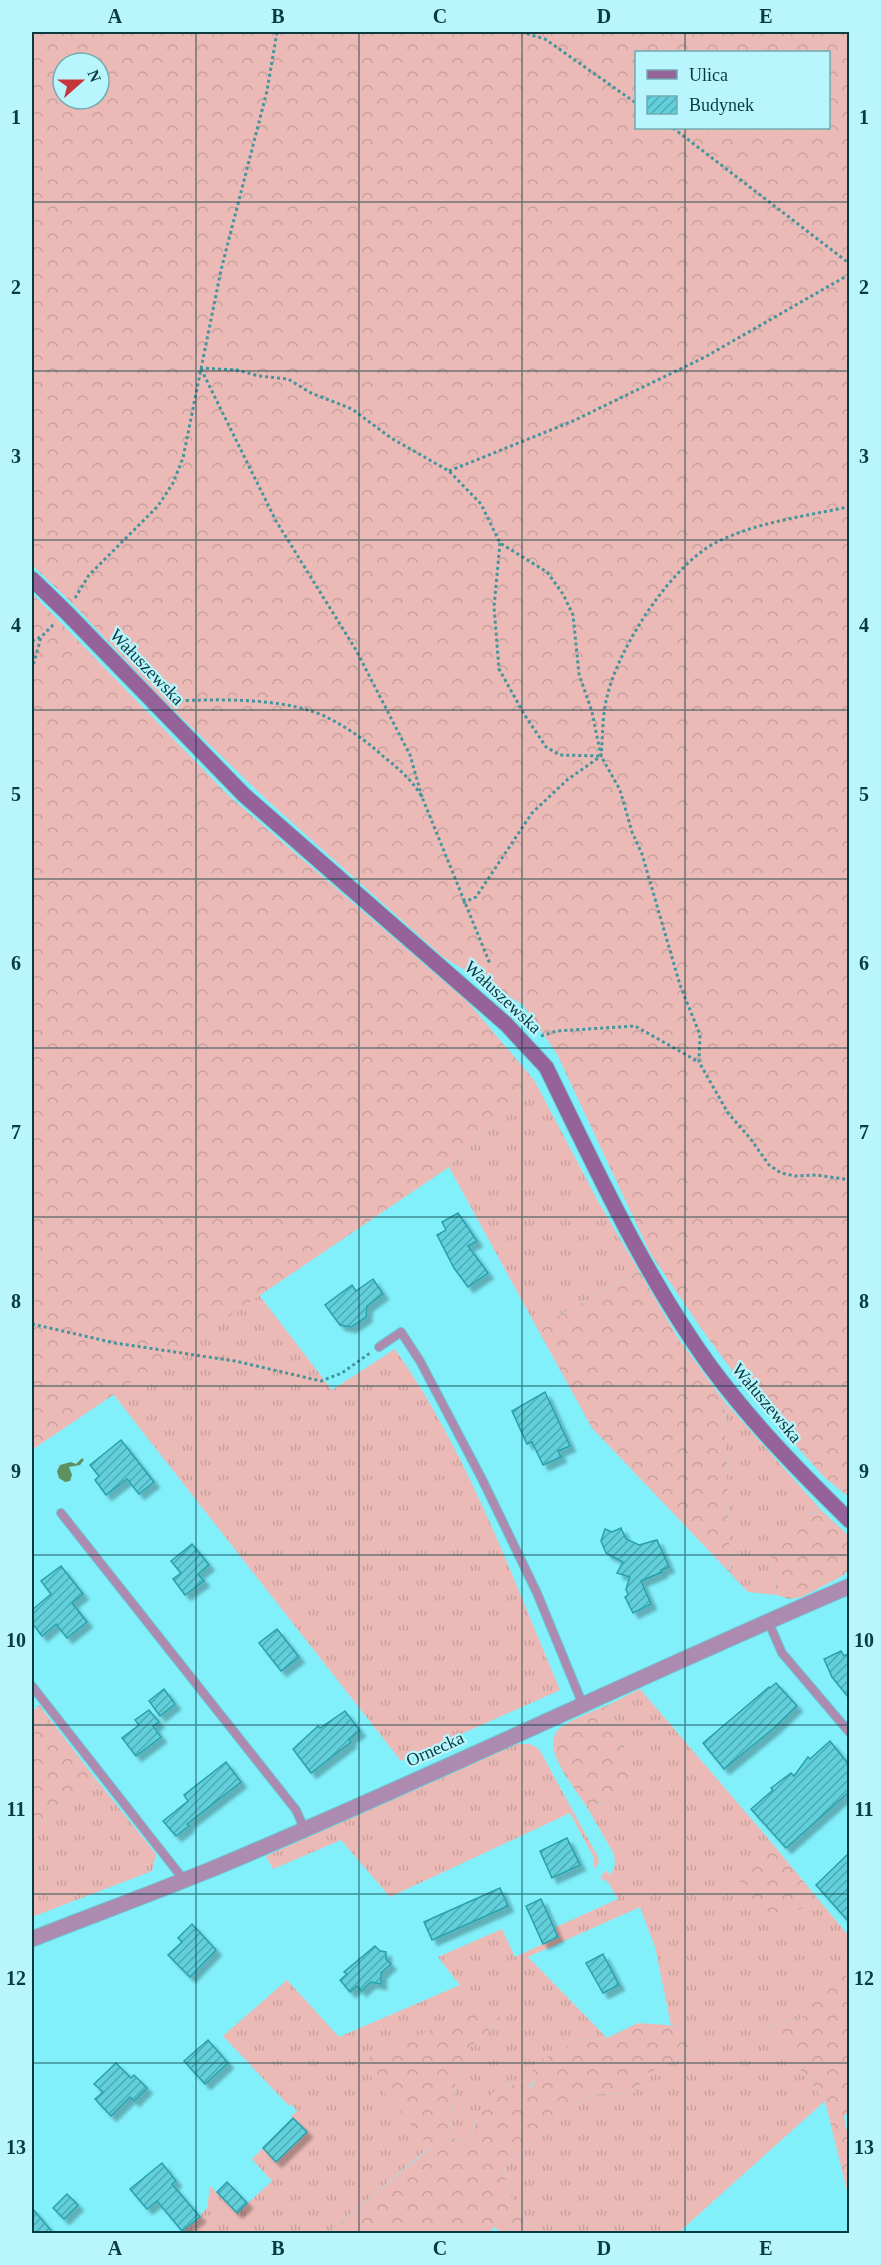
<svg xmlns="http://www.w3.org/2000/svg" width="881" height="2265" viewBox="0 0 881 2265" font-family="Georgia,serif">
  <defs>
    <pattern id="grass-tufts" width="24" height="20" patternUnits="userSpaceOnUse" patternTransform="scale(1.5)"><rect width="24" height="20" fill="#ebbab6"/><path d="M3 7l-1-3M5 7V3M7 7l1-3M15 17l-1-3M17 17v-4M19 17l1-3" fill="none" stroke="#c8a19e"/></pattern>
    <pattern id="forest-crowns" width="20" height="18" patternUnits="userSpaceOnUse" patternTransform="scale(1.5)"><rect width="20" height="18" fill="#ebbab6"/><path d="M2 6a3 3 0 1 1 6 0M12 15a3 3 0 1 1 6 0" fill="none" stroke="#c8a19e"/></pattern>
    <pattern id="building-hatch" width="6" height="6" patternUnits="userSpaceOnUse" patternTransform="scale(1.5)"><rect width="6" height="6" fill="#62d0db"/><path d="M-1 1l2-2M0 6l6-6M5 7l2-2" fill="none" stroke="#4faab3"/></pattern>
    <filter id="shadow"><feDropShadow dx="5.5" dy="5.5" stdDeviation="1.5" flood-color="#0004"/></filter>
  </defs>
  <rect width="100%" height="100%" fill="#82f0fb"/>
  <g fill="url(#grass-tufts)">
    <polygon points="534,1080 599,1203 639,1271 537,1328 449,1167"/>
    <path d="M 259,1295 L 332,1390 L 395,1349 C 468,1453 511,1574 560,1690 L 401,1761 L 113,1394 Z"/>
    <polygon points="724,1401 822,1511 810,1513 770,1549 777,1595 748,1592 731,1574"/>
    <path d="M 640,1689 L 772,1843 L 748,1861 L 779,1921 L 818,1899 L 849,1936 L 849,1980 L 844,1975 L 805,2018 L 768,2026 L 825,2101 L 678,2233 L 544,2233 L 525,2221 L 507,2188 L 504,2168 L 563,2114 L 594,2094 L 633,2093 L 648,2073 L 702,2047 L 680,2026 L 671,2025 L 655,1947 L 640,1907 L 528,1957 L 607,2038 L 578,2040 L 537,2078 C 525,2097 518,2080 504,2086 C 499,2089 480,2113 477,2119 C 474,2124 473,2131 471,2137 L 461,2142 L 454,2138 L 450,2130 L 456,2077 L 468,2049 L 500,2020 L 361,2063 L 430,2147 L 328,2233 L 178,2234 L 199,2217 L 207,2208 L 210,2186 L 237,2213 L 272,2181 L 252,2159 L 263,2148 L 277,2161 L 306,2132 L 291,2116 L 297,2111 L 291,2104 L 289,2106 L 223,2036 L 287,1980 L 339,2037 L 460,1985 L 438,1957 L 502,1929 L 515,1957 L 558,1937 L 554,1928 L 618,1899 L 608,1882 L 600,1878 L 606,1870 L 611,1875 L 615,1865 L 614,1854 L 585,1804 L 604,1804 L 626,1755 L 608,1705 Z"/>
    <polygon points="516,1744 530,1744 539,1749 598,1857 599,1862 595,1869 593,1864 594,1858 570,1813 390,1897 341,1840 273,1869 266,1856"/>
    <polygon points="95,1778 156,1854 152,1871 32,1917 32,1827"/>
  </g>
  <g fill="url(#forest-crowns)" fill-rule="evenodd">
    <path d="M 32,32 L 849,32 L 849,1497 L 824,1477 L 742,1384 L 705,1334 L 650,1253 L 557,1054 L 523,1005 L 443,957 L 268,801 L 161,698 L 72,603 L 32,565 ZM 828,52 L 828,128 L 636,128 L 636,52 ZM 63,63 L 99,63 L 99,99 L 63,99 Z"/>
    <polygon points="32,593 229,796 467,1001 534,1080 449,1167 32,1450"/>
    <polygon points="639,1271 678,1338 724,1401 731,1574 592,1428 537,1328"/>
    <path d="M 822,1511 L 849,1536 L 849,1569 L 844,1575 L 802,1597 L 789,1599 L 777,1595 L 770,1549 C 784,1528 796,1515 822,1511 Z"/>
    <polygon points="39,1705 95,1778 32,1827 32,1711"/>
    <path d="M 608,1705 L 626,1755 L 631,1793 C 616,1803 602,1804 585,1804 C 574,1787 541,1749 558,1730 C 563,1723 598,1709 608,1705 Z"/>
    <polygon points="772,1843 818,1899 779,1921 770,1923 739,1885 748,1861"/>
    <polygon points="844,1975 850,1980 850,2111 844,2116 849,2141 849,2199 825,2101 768,2026 805,2018 815,1989 828,1976"/>
    <path d="M 488,2004 L 500,2014 L 500,2020 L 468,2049 L 456,2077 L 450,2130 L 454,2138 L 461,2142 L 471,2137 C 478,2117 485,2089 509,2085 C 518,2084 523,2089 533,2086 L 537,2078 L 532,2071 L 541,2061 L 578,2040 L 607,2038 L 638,2023 L 680,2026 L 702,2047 L 648,2073 L 633,2093 L 594,2094 L 563,2114 L 504,2168 L 507,2188 L 525,2221 L 544,2233 L 501,2233 L 495,2227 L 487,2234 L 328,2233 L 430,2148 L 360,2062 Z"/>
  </g>
  <polygon fill="#5f905f" points="82,1458 84,1460 80,1465 69,1467 72,1475 70,1481 65,1482 59,1478 57,1471 60,1465 71,1462 76,1464"/>
  <g fill="url(#building-hatch)" stroke="#28a1ac" stroke-width="1.5" filter="url(#shadow)">
    <polygon points="458,1213 477,1241 468,1246 488,1273 468,1287 454,1268 437,1235 446,1230 442,1222"/>
    <polygon points="373,1279 383,1294 367,1306 366,1317 351,1327 340,1325 325,1305 352,1285 356,1291"/>
    <polygon points="545,1392 570,1446 558,1451 561,1457 543,1465 532,1442 527,1444 512,1411"/>
    <polygon points="121,1440 154,1482 139,1494 127,1479 106,1495 95,1480 99,1476 90,1465"/>
    <polygon points="621,1528 626,1539 639,1545 657,1540 669,1567 661,1570 662,1572 641,1581 651,1604 633,1613 625,1597 628,1595 626,1589 630,1577 617,1573 623,1562 606,1553 601,1541 605,1529 612,1532"/>
    <polygon points="192,1544 209,1565 198,1574 204,1581 185,1595 173,1579 181,1573 171,1561"/>
    <polygon points="61,1566 83,1594 72,1603 87,1622 67,1638 56,1624 42,1636 32,1623 32,1610 51,1594 41,1581"/>
    <polygon points="277,1629 299,1657 281,1671 259,1643"/>
    <polygon points="841,1651 844,1656 849,1653 849,1698 832,1677 824,1659"/>
    <polygon points="776,1683 797,1706 774,1728 724,1769 703,1743 769,1687 770,1688"/>
    <polygon points="164,1689 175,1704 160,1716 149,1701"/>
    <polygon points="149,1710 159,1722 153,1726 161,1737 136,1756 122,1738 139,1725 135,1720"/>
    <polygon points="345,1711 360,1731 349,1739 351,1742 311,1773 293,1749 318,1726 320,1728"/>
    <polygon points="830,1741 849,1765 849,1792 786,1848 751,1809 773,1790 771,1788 791,1773 794,1776 808,1757 810,1759"/>
    <polygon points="226,1762 241,1782 187,1824 189,1826 176,1836 163,1821 188,1801 184,1795"/>
    <polygon points="567,1838 580,1865 552,1878 540,1851"/>
    <polygon points="849,1853 849,1922 816,1885"/>
    <polygon points="500,1888 508,1906 432,1940 424,1922"/>
    <polygon points="541,1899 558,1937 543,1944 526,1906"/>
    <polygon points="192,1924 216,1950 190,1977 168,1955 182,1942 178,1938"/>
    <polygon points="375,1946 380,1951 386,1952 386,1959 391,1964 381,1973 381,1984 371,1982 361,1991 357,1986 350,1992 340,1980 347,1974 344,1972"/>
    <polygon points="603,1954 619,1985 603,1993 586,1963"/>
    <polygon points="208,2040 228,2063 205,2084 184,2061"/>
    <polygon points="116,2063 131,2078 134,2075 147,2088 134,2101 130,2097 111,2116 95,2099 103,2092 94,2084"/>
    <polygon points="293,2118 307,2132 276,2162 263,2148"/>
    <polygon points="162,2163 176,2181 172,2184 200,2217 182,2231 157,2201 147,2209 130,2189"/>
    <polygon points="227,2182 247,2203 237,2213 217,2192"/>
    <polygon points="67,2194 78,2205 64,2219 53,2208"/>
    <polygon points="32,2208 54,2234 32,2234"/>
  </g>
  <g fill="none" stroke-linecap="round" stroke-linejoin="round">
    <g stroke="#6accd6" stroke-width="10">
      <g id="lane">
        <polyline points="379,1347 401,1332 420,1361 482,1479 537,1593 583,1705"/>
        <polyline points="61,1513 296,1810 304,1828"/>
        <polyline points="768,1621 782,1653 850,1733"/>
        <polyline points="32,1686 184,1880"/>
      </g>
    </g>
    <g stroke="#6accd6" stroke-width="17">
      <path id="street" d="M 32,1939 C 93,1915 156,1892 217,1867 C 430,1778 637,1677 850,1586"/>
    </g>
    <g stroke="#6accd6" stroke-width="17">
      <path id="secondary" d="M 32,579 L 66,612 L 244,795 L 506,1024 L 546,1067 C 596,1169 643,1273 710,1366 C 752,1423 800,1472 850,1521"/>
    </g>
    <g stroke="#44959d" stroke-width="3" stroke-dasharray="3 3" stroke-linecap="butt">
      <polyline points="521,32 545,39 636,103"/>
      <polyline points="673,128 850,264"/>
      <polyline points="200,368 237,370 259,376 288,379 311,393 352,409 391,438 449,471 481,504 500,543 547,572 563,594 573,615 579,674 592,712 601,756 620,790 632,832 642,854 680,985 700,1035 699,1062 728,1113 750,1138 769,1165 781,1173 795,1176 816,1175 844,1179 850,1181"/>
      <polyline points="201,369 276,521 356,650 410,755 422,797"/>
      <polyline points="449,471 573,421 705,357 850,274"/>
      <polyline points="500,543 494,607 499,669 524,714 546,747 560,755 601,756"/>
      <polyline points="75,598 89,575 158,506 173,483 183,458 221,270 267,91 277,32"/>
      <polyline points="32,641 41,637 54,624"/>
      <polyline points="32,670 41,637"/>
      <path d="M 174,701 C 219,699 292,697 332,720 C 351,730 369,743 384,757 C 399,769 412,780 422,797 L 490,964"/>
      <path d="M 463,903 L 476,897 L 532,813 L 567,780 L 601,756 C 603,737 602,715 607,697 C 618,648 671,566 715,543 C 754,523 800,517 843,508 L 850,505"/>
      <polyline points="541,1036 557,1031 635,1026 699,1062"/>
      <polyline points="32,1324 115,1343 235,1361 321,1381 342,1373 370,1353"/>
    </g>
    <use href="#lane" stroke="#ad8ab0" stroke-width="8"/>
    <use href="#street" stroke="#ad8ab0" stroke-width="15"/>
    <use href="#secondary" stroke="#95629a" stroke-width="15"/>
  </g>
  <path fill="none" stroke="#083b40" stroke-width="1.5" stroke-opacity="0.55" d="M 196,32 L 196,2234M 359,32 L 359,2234M 522,32 L 522,2234M 685,32 L 685,52M 685,128 L 685,2234M 32,202 L 850,202M 32,371 L 850,371M 32,540 L 850,540M 32,710 L 850,710M 32,879 L 850,879M 32,1048 L 850,1048M 32,1217 L 850,1217M 32,1386 L 850,1386M 32,1555 L 850,1555M 32,1725 L 850,1725M 32,1894 L 850,1894M 32,2063 L 850,2063"/>
  <g text-anchor="middle" dominant-baseline="central" stroke-width="4.5" stroke-linejoin="round" paint-order="stroke">
    <g font-size="18" fill="#083b40" stroke="#b9f5fc">
      <text transform="translate(147 667) rotate(46)">Wałuszewska</text>
      <text transform="translate(503 997) rotate(43)">Wałuszewska</text>
      <text transform="translate(767 1403) rotate(50)">Wałuszewska</text>
      <text transform="translate(435 1749) rotate(-24)">Ornecka</text>
    </g>
  </g>
  <rect width="881" height="2265" fill="none" stroke="#b9f5fc" stroke-width="66"/>
  <rect x="635" y="51" width="195" height="78" fill="#b9f5fc" stroke="#72abb1" stroke-width="1.5"/>
  <rect x="647" y="70" width="30" height="9" fill="#95629a" stroke="#72abb1" stroke-width="1.5"/>
  <text x="689" y="81" font-size="18" fill="#083b40">Ulica</text>
  <rect x="647" y="96" width="30" height="18" fill="url(#building-hatch)" stroke="#72abb1" stroke-width="1.5"/>
  <text x="689" y="111" font-size="18" fill="#083b40">Budynek</text>
  <g transform="translate(81 81) rotate(69)"><circle r="28" fill="#b9f5fc" stroke="#72abb1" stroke-width="1.5"/>
  <path d="M0-4.5L10 22L0 15L-10 22Z" fill="#c53539"/>
  <text y="-9" font-size="16" font-weight="bold" text-anchor="middle" fill="#083b40">N</text>
  </g>
  <rect x="33" y="33" width="815" height="2199" fill="none" stroke="#083b40" stroke-width="2"/>
  <g font-size="20" text-anchor="middle" font-weight="bold" fill="#083b40">
    <text x="115" y="23">A</text>
    <text x="278" y="23">B</text>
    <text x="440" y="23">C</text>
    <text x="604" y="23">D</text>
    <text x="766" y="23">E</text>
    <text x="16" y="124">1</text>
    <text x="864" y="124">1</text>
    <text x="16" y="294">2</text>
    <text x="864" y="294">2</text>
    <text x="16" y="463">3</text>
    <text x="864" y="463">3</text>
    <text x="16" y="632">4</text>
    <text x="864" y="632">4</text>
    <text x="16" y="801">5</text>
    <text x="864" y="801">5</text>
    <text x="16" y="970">6</text>
    <text x="864" y="970">6</text>
    <text x="16" y="1139">7</text>
    <text x="864" y="1139">7</text>
    <text x="16" y="1308">8</text>
    <text x="864" y="1308">8</text>
    <text x="16" y="1478">9</text>
    <text x="864" y="1478">9</text>
    <text x="16" y="1647">10</text>
    <text x="864" y="1647">10</text>
    <text x="16" y="1816">11</text>
    <text x="864" y="1816">11</text>
    <text x="16" y="1985">12</text>
    <text x="864" y="1985">12</text>
    <text x="16" y="2154">13</text>
    <text x="864" y="2154">13</text>
    <text x="115" y="2255">A</text>
    <text x="278" y="2255">B</text>
    <text x="440" y="2255">C</text>
    <text x="604" y="2255">D</text>
    <text x="766" y="2255">E</text>
  </g>
</svg>
